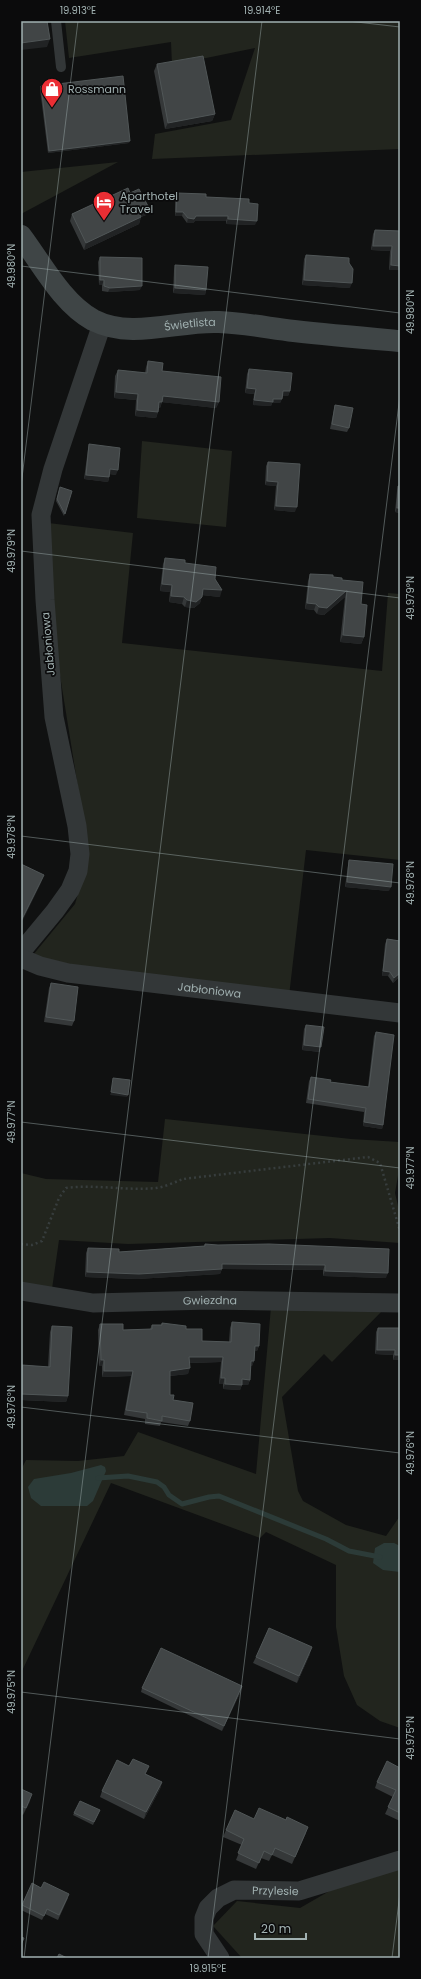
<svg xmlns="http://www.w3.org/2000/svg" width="421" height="1979" viewBox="0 0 421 1979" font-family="Poppins,sans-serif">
  <rect width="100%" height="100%" fill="#101111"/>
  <g fill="#22251e">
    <polygon points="65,21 400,21 400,149 152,159 155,134 231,120 255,48 172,65 171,42 69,58"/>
    <polygon points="118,162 21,214 21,172"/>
    <polygon points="142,441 232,451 226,527 137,518"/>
    <polygon points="48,523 133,533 122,643 382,671 388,593 400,594 400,860 306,850 289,996 77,969 33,955 75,904 89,856 54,638"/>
    <polygon points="165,1119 351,1139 400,1142 400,1164 395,1193 400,1214 400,1243 330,1238 128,1244 59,1240 51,1296 21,1291 21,1173 46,1179 158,1182"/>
    <polygon points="271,1307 383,1310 332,1362 324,1354 282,1397 298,1491 303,1501 346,1525 386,1536 400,1516 400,1728 380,1721 357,1705 344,1676 336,1627 336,1565 266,1532 260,1538 111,1483 21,1673 21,1470 26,1460 78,1461 124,1456 138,1432 256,1474"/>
    <polygon points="400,1868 400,1958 242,1958 213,1926 237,1901 300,1908 333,1889"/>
  </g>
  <g fill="#2c3b38">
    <polygon points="101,1465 105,1467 106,1471 93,1501 87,1506 41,1506 31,1498 28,1487 34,1479 71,1473"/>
    <polygon points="384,1543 394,1543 400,1546 400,1572 383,1570 373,1563 375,1548"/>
  </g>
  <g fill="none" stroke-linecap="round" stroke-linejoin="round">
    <polyline stroke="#2c3b38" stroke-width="5" points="98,1478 128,1476 157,1482 164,1487 169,1495 182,1504 209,1497 219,1496 326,1539 349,1551 380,1557"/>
    <path stroke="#373d3d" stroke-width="2.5" stroke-dasharray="2 3" stroke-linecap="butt" d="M 21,1244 L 32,1245 L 42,1241 L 59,1198 L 66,1188 C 96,1184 126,1191 156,1188 C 165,1187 175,1182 183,1179 L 368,1157 L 380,1163 L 400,1231"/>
    <polyline stroke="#333738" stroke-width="10" points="56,21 61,67"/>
    <g stroke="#333738" stroke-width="19">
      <polyline points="21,952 55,911 70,890 78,871 80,854 77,826 54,717 45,600 41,515 53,469 102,324"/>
      <path id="s1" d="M 21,958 L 40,966 L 68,973 L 400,1013"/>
      <path id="s2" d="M 21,1291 L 93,1303 L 210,1300 L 400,1303"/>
      <path id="s3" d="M 220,1958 L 204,1934 L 204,1918 L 208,1908 L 218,1898 L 234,1890 L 299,1891 L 400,1860"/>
    </g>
    <path stroke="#3f4546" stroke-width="22" id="s4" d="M 21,236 C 42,264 62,303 93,320 C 132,340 178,320 219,322 C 244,323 269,328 294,331 C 329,335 365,338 400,341"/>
  </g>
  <g fill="#353839">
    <polygon points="157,64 215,114 212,121 165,129 154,71"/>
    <polygon points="41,86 129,143 48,153 40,89"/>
    <polygon points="130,193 146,215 141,217 139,224 84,250 70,221 72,214"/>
    <polygon points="177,193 249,203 255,225 226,224 226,221 195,221 193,223 187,223 182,216 175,216 175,198"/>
    <polygon points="375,230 400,231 400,270 389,270 390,251 371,250 373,234"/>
    <polygon points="306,255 349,263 350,288 302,285 304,259"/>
    <polygon points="100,257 140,290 108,292 102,291 102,285 99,285 98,262"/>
    <polygon points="175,265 206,290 205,295 173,293 174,270"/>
    <polygon points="148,361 162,371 219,402 216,408 162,402 160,408 159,408 158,412 156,418 135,416 136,400 114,398 115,376 118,370 145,373 146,367"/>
    <polygon points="249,369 290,391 288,396 283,396 280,403 272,403 271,406 253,405 254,394 245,393 247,374"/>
    <polygon points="335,405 349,428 347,432 330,429 334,409"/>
    <polygon points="89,444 116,475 110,474 108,482 84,479 88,449"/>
    <polygon points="268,462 295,512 274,510 276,486 265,485 266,466"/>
    <polygon points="398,486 400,486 400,513 395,512 397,491"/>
    <polygon points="59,490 72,491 64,516 56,501"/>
    <polygon points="165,558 185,563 215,579 220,597 202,595 200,603 194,608 185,607 182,604 169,602 170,592 160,591 163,564"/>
    <polygon points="310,574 333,577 342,580 361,604 364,637 361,644 340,642 345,597 324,615 317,614 314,610 305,609 308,581"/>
    <polygon points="349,860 389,891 345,887 348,865"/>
    <polygon points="387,939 400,941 400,978 398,978 393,983 388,976 382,976 385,944"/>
    <polygon points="51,983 74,1021 72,1026 44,1022 49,988"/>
    <polygon points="306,1025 320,1052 302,1050 304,1029"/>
    <polygon points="376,1032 383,1125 382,1129 363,1126 364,1112 306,1103 309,1081 311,1077 330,1082 368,1087 374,1036"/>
    <polygon points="205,1244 386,1278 323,1276 323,1270 222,1269 220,1274 137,1279 85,1277 86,1253 88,1248 119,1252 204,1246"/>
    <polygon points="232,1322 259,1346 257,1351 255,1351 254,1361 252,1366 250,1366 250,1380 248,1385 242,1385 240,1390 223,1389 223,1384 219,1384 221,1362 190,1363 188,1374 170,1376 170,1395 173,1400 190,1421 188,1426 161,1422 160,1426 145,1424 145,1419 124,1415 131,1376 102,1377 102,1366 99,1366 98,1330 100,1324 123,1330 150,1329 152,1325 161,1325 162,1323 186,1329 202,1341 229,1342 230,1328"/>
    <polygon points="52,1326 68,1396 66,1402 21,1400 21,1367 22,1365 48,1367 50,1332"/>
    <polygon points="378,1328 400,1328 400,1360 393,1360 393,1355 375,1354 376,1332"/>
    <polygon points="310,1654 297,1683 253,1663 256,1657"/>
    <polygon points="142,1688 241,1691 222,1731 141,1692"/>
    <polygon points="400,1768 400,1821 385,1814 393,1797 375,1788 377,1782"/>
    <polygon points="146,1774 162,1782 160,1789 144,1819 100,1797 102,1791"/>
    <polygon points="21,1789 30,1801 23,1815 21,1814"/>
    <polygon points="100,1810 93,1825 73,1815 74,1813"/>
    <polygon points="254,1819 306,1833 292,1864 272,1855 269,1861 261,1858 256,1869 236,1860 242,1845 223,1837 226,1830"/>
    <polygon points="41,1888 68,1898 58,1920 45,1914 42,1920 21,1910 22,1905"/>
  </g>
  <g fill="#212324">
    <polygon points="50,39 47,47 21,50 21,43"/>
    <polygon points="215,114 212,121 165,129 168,123"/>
    <polygon points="130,141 129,143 48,153 49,151"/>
    <polygon points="149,208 146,215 137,219 139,213"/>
    <polygon points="176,212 183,212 182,216 175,216"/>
    <polygon points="196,216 228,216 226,221 195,221 193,223 187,223 188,218"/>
    <polygon points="141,217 139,224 84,250 86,243"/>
    <polygon points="228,219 257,221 255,225 226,224"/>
    <polygon points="373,246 392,246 390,251 371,250"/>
    <polygon points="391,265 400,266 400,270 389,270"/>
    <polygon points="100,280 104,280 102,285 99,285"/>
    <polygon points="304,280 352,283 350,288 302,285"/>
    <polygon points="142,286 140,290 108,292 110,288"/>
    <polygon points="175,288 206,290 205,295 173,293"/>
    <polygon points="247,388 256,389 254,394 245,393"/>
    <polygon points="283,391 290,391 288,396 282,396"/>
    <polygon points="116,392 138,394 136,400 114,398"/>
    <polygon points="163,396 219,402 216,408 160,402"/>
    <polygon points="273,399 282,399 280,403 272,403 271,406 253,405 254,400"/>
    <polygon points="159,402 162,402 160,408 157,408"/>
    <polygon points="137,410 158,412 156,418 135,416"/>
    <polygon points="110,469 118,470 116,475 108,474"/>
    <polygon points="86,475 109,477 108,482 84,479"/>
    <polygon points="267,481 278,482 276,486 265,485"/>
    <polygon points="276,506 297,507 295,512 274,510"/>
    <polygon points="397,508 400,508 400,513 395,512"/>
    <polygon points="162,584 172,585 170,592 160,591"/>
    <polygon points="203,589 222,590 220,597 201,595"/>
    <polygon points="347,590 345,597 324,615 317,614 319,607"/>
    <polygon points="171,596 184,597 182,604 169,602"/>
    <polygon points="202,597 200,603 194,608 185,607 187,600"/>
    <polygon points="307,603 316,604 314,610 305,609"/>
    <polygon points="343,635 364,637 361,644 340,642"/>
    <polygon points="44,875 41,883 21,924 21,921"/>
    <polygon points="347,882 391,887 389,891 345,887"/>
    <polygon points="383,971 390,972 388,976 382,976"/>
    <polygon points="400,973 400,978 398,978 393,983 394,978"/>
    <polygon points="304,1045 321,1047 320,1052 302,1050"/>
    <polygon points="111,1092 128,1095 127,1097 110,1095"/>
    <polygon points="364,1122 383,1125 382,1129 363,1126"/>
    <polygon points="222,1264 325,1265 323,1270 220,1269"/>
    <polygon points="222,1269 220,1274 137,1279 85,1277 87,1272"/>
    <polygon points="325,1271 388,1273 386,1278 323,1276"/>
    <polygon points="255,1346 259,1346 257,1351 253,1351"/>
    <polygon points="377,1350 395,1350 393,1355 375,1354"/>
    <polygon points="395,1355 400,1355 400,1360 393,1360"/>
    <polygon points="189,1357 223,1357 221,1362 187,1363"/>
    <polygon points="101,1360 104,1360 102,1366 99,1366"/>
    <polygon points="251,1361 254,1361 252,1366 249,1366"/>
    <polygon points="190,1368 188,1374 168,1376 170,1371"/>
    <polygon points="104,1371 133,1371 131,1376 102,1377"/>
    <polygon points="221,1378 225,1378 223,1384 219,1384"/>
    <polygon points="242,1379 250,1380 248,1385 242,1385 240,1390 223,1389 225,1384"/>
    <polygon points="21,1394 68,1396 66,1402 21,1400"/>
    <polygon points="312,1647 310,1654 297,1683 299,1676"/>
    <polygon points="242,1686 241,1691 222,1731 224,1726"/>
    <polygon points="162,1782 160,1789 144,1819 146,1812"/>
    <polygon points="32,1794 30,1801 23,1815"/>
    <polygon points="308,1827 306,1833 292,1864 295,1857"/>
  </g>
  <g fill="#414546" stroke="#505657">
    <polygon points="21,21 47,21 50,39 21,43"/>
    <polygon points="203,56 215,114 168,123 157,64"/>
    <polygon points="123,76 130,141 49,151 41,86"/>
    <polygon points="128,188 130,193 139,189 149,208 139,213 141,217 86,243 72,214"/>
    <polygon points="177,193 206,194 206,197 249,199 249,203 258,204 257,221 228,219 228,216 196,216 194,219 188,218 183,212 176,212"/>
    <polygon points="375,230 400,231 400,266 391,265 392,246 373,246"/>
    <polygon points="306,255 349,258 349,263 353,269 352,283 304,280"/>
    <polygon points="100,257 142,258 142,286 110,288 104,286 104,280 100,280"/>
    <polygon points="175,265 208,267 206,290 175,288"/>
    <polygon points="148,361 163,363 162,371 221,377 219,402 163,396 162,402 159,402 158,412 137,410 138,394 116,392 118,370 147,373"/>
    <polygon points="249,369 292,373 290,391 283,391 282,399 273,399 273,402 254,400 256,389 247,388"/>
    <polygon points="335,405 353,408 349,428 332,424"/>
    <polygon points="89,444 120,448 118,470 110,469 109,477 86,475"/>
    <polygon points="268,462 300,464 297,507 276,506 278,482 267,481"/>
    <polygon points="398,486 400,486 400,508 397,508"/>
    <polygon points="60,487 72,491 65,514 57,499"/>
    <polygon points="165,558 185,560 185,563 216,567 215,579 222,590 203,589 202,597 196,602 187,600 184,597 171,596 172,585 162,584"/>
    <polygon points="310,574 333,575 333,577 342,578 342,580 363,582 361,604 367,605 364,637 343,635 347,590 327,608 319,607 316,604 307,603"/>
    <polygon points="349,860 393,864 391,887 347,882"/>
    <polygon points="21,864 44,875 21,921"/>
    <polygon points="387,939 400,941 400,973 394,978 390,972 383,971"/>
    <polygon points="51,983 78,987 74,1021 46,1017"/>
    <polygon points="306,1025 324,1027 321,1047 304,1045"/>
    <polygon points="376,1032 394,1035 383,1125 364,1122 366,1108 308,1099 311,1077 331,1080 330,1082 369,1087"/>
    <polygon points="113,1078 130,1080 128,1095 111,1092"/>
    <polygon points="205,1244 218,1245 269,1244 389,1249 388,1273 325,1271 325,1265 222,1264 222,1269 139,1274 87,1272 88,1248 119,1249 119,1252 205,1246"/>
    <polygon points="232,1322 260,1324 259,1346 255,1346 254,1361 251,1361 250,1380 242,1379 242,1385 225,1384 225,1378 221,1378 223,1357 189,1357 190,1368 170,1371 170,1395 174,1395 173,1400 193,1403 190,1421 162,1416 162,1421 147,1418 147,1413 126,1410 133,1371 104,1371 104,1360 101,1360 100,1324 123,1324 123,1330 152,1329 152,1325 162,1325 162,1323 186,1326 186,1329 202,1329 202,1341 231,1342"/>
    <polygon points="52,1326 72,1327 68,1396 21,1394 22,1365 50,1367"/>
    <polygon points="378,1328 400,1328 400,1355 395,1355 395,1350 377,1350"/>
    <polygon points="269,1628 312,1647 299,1676 256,1657"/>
    <polygon points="161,1648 242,1686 224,1726 142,1688"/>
    <polygon points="133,1759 149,1766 145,1774 162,1782 146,1812 102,1791 117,1760 129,1766"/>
    <polygon points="387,1761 400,1768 400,1813 388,1807 396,1790 377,1782"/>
    <polygon points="21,1789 32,1794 26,1808 21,1806"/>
    <polygon points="80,1801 100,1810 94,1822 74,1813"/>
    <polygon points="259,1808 286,1820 287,1817 308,1827 295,1857 275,1848 272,1855 264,1851 259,1863 238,1853 244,1839 226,1830 235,1810 254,1819"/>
    <polygon points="44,1882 69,1894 59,1915 47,1909 44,1916 22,1905 32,1883 41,1888"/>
    <polygon points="21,1937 24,1938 21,1945"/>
    <polygon points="59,1954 67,1958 57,1958"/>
  </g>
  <path fill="none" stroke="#a1b1b1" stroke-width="1" stroke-opacity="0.45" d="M 348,21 L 400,27M 21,266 L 400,313M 21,486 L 78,21M 21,551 L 400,598M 21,836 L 400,883M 21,1122 L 400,1168M 21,1407 L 400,1453M 21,1692 L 400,1739M 24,1958 L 262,21M 208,1958 L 400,395M 392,1958 L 400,1893"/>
  <defs>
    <g id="shop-pin" transform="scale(1.15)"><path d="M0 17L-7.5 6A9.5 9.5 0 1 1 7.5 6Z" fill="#eb2e34" stroke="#0b0b0c"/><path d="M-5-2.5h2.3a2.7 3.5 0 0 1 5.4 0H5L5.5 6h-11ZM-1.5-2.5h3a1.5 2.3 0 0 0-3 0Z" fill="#fff"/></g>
    <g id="hotel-pin" transform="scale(1.15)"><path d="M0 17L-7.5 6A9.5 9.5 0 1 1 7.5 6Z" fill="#eb2e34" stroke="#0b0b0c"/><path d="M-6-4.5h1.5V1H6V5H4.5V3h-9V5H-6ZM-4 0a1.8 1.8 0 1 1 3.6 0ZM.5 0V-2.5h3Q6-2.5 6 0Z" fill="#fff"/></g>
  </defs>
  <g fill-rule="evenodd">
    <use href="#shop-pin" x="52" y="89"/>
    <use href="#hotel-pin" x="104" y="202"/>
  </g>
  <g text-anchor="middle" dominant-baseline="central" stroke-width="3.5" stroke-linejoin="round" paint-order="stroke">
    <g font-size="11" fill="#a1b1b1" stroke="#0b0b0c" text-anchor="start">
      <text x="68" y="89">Rossmann</text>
      <text x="120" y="196">Aparthotel<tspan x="120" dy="13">Travel</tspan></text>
    </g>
    <g font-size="11" fill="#a1b1b1" stroke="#0b0b0c">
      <text stroke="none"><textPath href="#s4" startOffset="210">Świetlista</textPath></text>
      <text transform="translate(48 644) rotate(-95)">Jabłoniowa</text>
      <text stroke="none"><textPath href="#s1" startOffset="192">Jabłoniowa</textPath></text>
      <text stroke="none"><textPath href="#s2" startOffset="190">Gwiezdna</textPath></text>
      <text stroke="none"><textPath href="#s3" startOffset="129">Przylesie</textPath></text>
    </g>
  </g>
  <rect width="421" height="1979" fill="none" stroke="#0b0b0c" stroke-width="44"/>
  <path d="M255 1933v6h51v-6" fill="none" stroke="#a1b1b1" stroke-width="2"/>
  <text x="261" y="1933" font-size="12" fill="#a1b1b1" stroke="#0b0b0c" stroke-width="3" paint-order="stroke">20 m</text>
  <rect x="22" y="22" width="377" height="1935" fill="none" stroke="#a1b1b1" stroke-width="1.5"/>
  <g font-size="10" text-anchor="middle" fill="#a1b1b1">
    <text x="78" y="14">19.913°E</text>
    <text x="262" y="14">19.914°E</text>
    <text transform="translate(11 266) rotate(-90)" y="4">49.980°N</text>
    <text transform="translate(410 312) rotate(-90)" y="4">49.980°N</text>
    <text transform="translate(11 551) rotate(-90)" y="4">49.979°N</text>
    <text transform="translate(410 598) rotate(-90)" y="4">49.979°N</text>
    <text transform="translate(11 837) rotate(-90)" y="4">49.978°N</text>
    <text transform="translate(410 883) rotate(-90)" y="4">49.978°N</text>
    <text transform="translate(11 1122) rotate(-90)" y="4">49.977°N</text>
    <text transform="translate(410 1168) rotate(-90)" y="4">49.977°N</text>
    <text transform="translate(11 1407) rotate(-90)" y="4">49.976°N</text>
    <text transform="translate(410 1453) rotate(-90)" y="4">49.976°N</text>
    <text transform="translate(11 1692) rotate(-90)" y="4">49.975°N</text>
    <text transform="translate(410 1738) rotate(-90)" y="4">49.975°N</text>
    <text x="208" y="1972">19.915°E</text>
  </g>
</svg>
